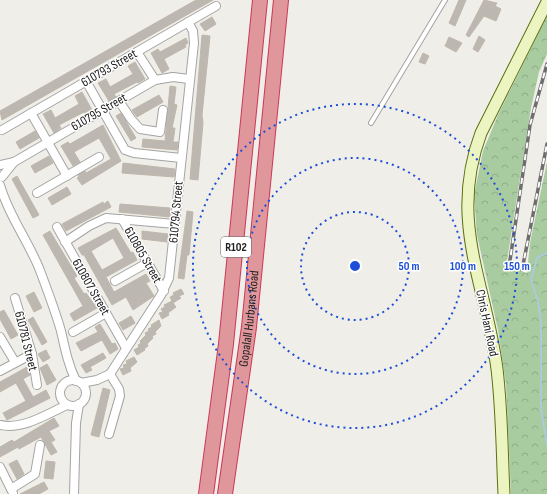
<svg xmlns="http://www.w3.org/2000/svg" width="547" height="494" viewBox="0 0 547 494" font-family="'Sofia Sans Condensed',sans-serif">
  <defs>
    <pattern id="forest-crowns" width="20" height="18" patternUnits="userSpaceOnUse"><rect width="20" height="18" fill="#a8cba0"/><path d="M2 6a3 3 0 1 1 6 0M12 15a3 3 0 1 1 6 0" fill="none" stroke="#90ae8a"/></pattern>
  </defs>
  <rect width="100%" height="100%" fill="#f0eee8"/>
  <polygon fill="url(#forest-crowns)" points="547,16 547,54 539,72 531,108 506,267 527,273 530,243 547,162 547,494 511,494 506,385 498,330 477,235 474,195 483,151 498,115"/>
  <g fill="none" stroke-linecap="round" stroke-linejoin="round">
    <polyline stroke="#accad9" stroke-width="2" points="547,253 537,258 531,280 538,301 541,323 541,408 547,445"/>
  </g>
  <g fill="#bdb7b1" stroke="#c0b7ab" fill-rule="evenodd">
    <polygon points="196,0 213,0 2,120 0,111"/>
    <polygon points="459,0 466,0 455,26 449,23"/>
    <polygon points="484,0 497,3 495,6 501,9 496,21 484,16 469,37 466,35"/>
    <polygon points="212,17 216,24 205,31 200,24"/>
    <polygon points="202,35 210,36 202,115 203,123 198,180 190,179"/>
    <polygon points="479,36 485,40 478,52 473,49"/>
    <polygon points="449,37 462,43 456,52 445,46"/>
    <polygon points="186,38 188,43 185,45 186,47 164,59 169,69 162,73 151,53 158,49 160,52"/>
    <polygon points="423,53 429,56 425,64 419,62"/>
    <polygon points="135,62 145,79 138,83 137,82 114,94 116,97 109,101 98,83 106,79 110,87 133,74 128,66"/>
    <polygon points="170,86 176,87 174,104 177,105 172,128 175,128 173,142 178,142 177,150 142,147 143,139 165,141"/>
    <polygon points="82,92 92,110 85,114 84,112 59,125 61,128 54,133 43,114 51,110 55,118 79,104 75,96"/>
    <polygon points="159,95 163,102 137,117 132,110"/>
    <polygon points="121,113 136,138 131,141 116,116"/>
    <polygon points="103,125 121,161 82,185 77,178 79,177 78,175 85,171 86,173 111,159 99,138 74,152 80,162 73,166 61,146 68,142 70,144"/>
    <polygon points="35,131 39,138 20,149 16,142"/>
    <polygon points="49,156 53,163 35,173 31,166"/>
    <polygon points="123,163 175,169 174,177 122,173"/>
    <polygon points="17,176 39,215 33,218 12,179"/>
    <polygon points="67,187 71,194 52,205 48,198"/>
    <polygon points="108,201 111,207 66,231 62,224 103,202 104,204"/>
    <polygon points="120,204 170,208 170,217 119,212"/>
    <polygon points="187,211 193,212 189,255 187,255 184,279 178,278"/>
    <path d="M 116,228 L 131,253 L 133,252 L 137,260 L 106,277 L 114,292 L 146,274 L 150,281 L 146,283 L 154,296 L 133,310 L 126,297 L 112,305 L 84,255 L 82,255 L 78,248 ZM 113,238 L 124,258 L 102,270 L 91,251 Z"/>
    <polygon points="50,231 77,276 74,278 84,294 86,293 97,308 74,321 70,314 83,306 43,235"/>
    <polygon points="142,231 168,234 167,242 142,239"/>
    <polygon points="181,289 184,294 179,296 181,298 173,303 176,307 168,313 169,315 162,319 159,313 163,312 161,309 165,307 164,305 172,301 170,297 174,295 173,293"/>
    <polygon points="34,292 42,308 34,312 26,296"/>
    <polygon points="4,310 18,335 11,339 0,319 0,312"/>
    <polygon points="131,316 135,323 123,330 119,323"/>
    <polygon points="33,317 47,342 42,345 28,320"/>
    <polygon points="159,320 161,326 155,332 156,334 152,336 153,338 147,344 148,346 144,349 145,350 137,355 134,350 139,347 138,345 141,343 140,341 146,335 145,333 149,331 148,329 152,327 151,325"/>
    <polygon points="100,324 112,344 115,343 118,349 110,354 102,340 81,351 76,343 98,332 95,327"/>
    <polygon points="46,350 50,358 43,362 38,354"/>
    <polygon points="103,353 106,358 90,367 92,370 86,373 81,365"/>
    <polygon points="134,357 137,362 130,368 131,371 123,375 120,369 124,368 123,365 127,364 126,361"/>
    <polygon points="47,364 56,380 47,385 40,368"/>
    <polygon points="27,367 30,375 23,379 33,397 46,390 50,398 7,420 3,413 26,401 16,383 0,392 0,382"/>
    <polygon points="103,388 110,390 99,437 91,435"/>
    <polygon points="54,418 59,426 49,431 55,440 51,442 57,452 51,455 41,437 19,449 18,447 0,457 0,447 12,440 14,442"/>
    <polygon points="17,460 24,474 17,479 9,464"/>
    <polygon points="46,461 55,462 53,479 44,478"/>
    <polygon points="44,482 48,489 39,494 20,494"/>
  </g>
  <g fill="none" stroke-linecap="round" stroke-linejoin="round">
    <g stroke="#a4a4a4" stroke-width="6">
      <polyline id="lane" points="371,123 445,0"/>
    </g>
    <g stroke="#a4a4a4" stroke-width="10">
      <g id="street">
        <polyline points="137,52 155,80"/>
        <polyline points="86,81 125,150 134,153 181,158"/>
        <polyline points="119,101 131,119 140,129 160,132 163,110"/>
        <polyline points="31,113 67,176"/>
        <polyline points="2,130 216,6"/>
        <polyline points="0,165 14,162 155,80 173,77 189,79"/>
        <polyline points="2,177 14,162"/>
        <path d="M 0,185 C 8,214 27,239 39,268 C 47,289 55,310 61,331 C 65,349 68,364 76,381"/>
        <polyline points="37,193 99,157"/>
        <polyline points="122,219 164,291"/>
        <polyline points="57,227 126,348"/>
        <polyline points="65,242 89,226 106,218 175,224"/>
        <polyline points="115,281 147,263"/>
        <polyline points="15,298 32,354 37,385"/>
        <polyline points="73,332 106,313"/>
        <polyline points="0,337 15,362"/>
        <polyline points="0,371 32,354"/>
        <circle cx="73" cy="393" r="13"/>
        <polyline points="81,383 97,380 110,374 161,295 169,278 194,43 193,31 188,22"/>
        <path d="M 0,425 C 23,430 47,414 67,405"/>
        <polyline points="109,434 120,396 119,389 110,374"/>
        <polyline points="0,467 13,493"/>
        <polyline points="11,489 35,474 40,445"/>
        <polyline points="74,494 76,423 79,404"/>
      </g>
    </g>
    <g stroke="#59700f" stroke-width="13">
      <path id="secondary" d="M 504,494 C 502,453 502,410 497,369 C 486,283 448,221 481,133 L 547,2"/>
    </g>
    <g stroke="#cc3758" stroke-width="16">
      <g id="highway">
        <polyline points="206,494 226,344 260,0"/>
        <path id="s1" d="M 225,494 L 249,327 L 281,0"/>
      </g>
    </g>
    <use href="#lane" stroke="#fff" stroke-width="4"/>
    <use href="#street" stroke="#fff" stroke-width="8"/>
    <use href="#secondary" stroke="#ecf4c1" stroke-width="11"/>
    <use href="#highway" stroke="#e0979c" stroke-width="14"/>
    <g stroke="#6e6e6e" stroke-width="3.5">
      <g id="rail">
        <polyline points="509,267 530,125 547,64"/>
        <polyline points="522,270 547,144"/>
      </g>
    </g>
    <use href="#rail" stroke="#fff" stroke-width="2" stroke-dasharray="6" stroke-linecap="butt"/>
  </g>
  <g fill="none" stroke="#1d4ed8" stroke-width="2" stroke-dasharray="2 4">
    <circle cx="355" cy="266" r="54"/>
    <circle cx="355" cy="266" r="108"/>
    <circle cx="355" cy="266" r="162"/>
  </g>
  <g text-anchor="middle" dominant-baseline="central" stroke-width="3" stroke-linejoin="round" paint-order="stroke">
    <rect fill="#fff" stroke="#636363" stroke-width="1" x="221" y="237" width="30" height="20" rx="3"/>
    <g font-size="12" font-weight="bold" fill="#202020">
      <text x="236" y="247">R102</text>
    </g>
    <g font-size="13" fill="#202020" stroke="#fff">
      <text transform="translate(109 68) rotate(-30)">610793 Street</text>
      <text transform="translate(99 112) rotate(-30)">610795 Street</text>
      <text transform="translate(176 212) rotate(-85)">610794 Street</text>
      <text transform="translate(143 255) rotate(60)">610805 Street</text>
      <text transform="translate(91 287) rotate(60)">610807 Street</text>
      <text stroke="none"><textPath href="#s1" startOffset="177">Gopalall Hurbans Road</textPath></text>
      <text transform="translate(487 323) rotate(78)">Chris Hani Road</text>
      <text transform="translate(26 341) rotate(76)">610781 Street</text>
    </g>
  </g>
  <circle cx="355" cy="266" r="6" fill="#1d4ed8" stroke="#fff" stroke-width="2"/>
  <g font-size="12" text-anchor="middle" font-weight="bold" fill="#1d4ed8" stroke="#fff" stroke-width="3" stroke-linejoin="round" paint-order="stroke">
    <text x="409" y="270">50 m</text>
    <text x="463" y="270">100 m</text>
    <text x="517" y="270">150 m</text>
  </g>
</svg>
